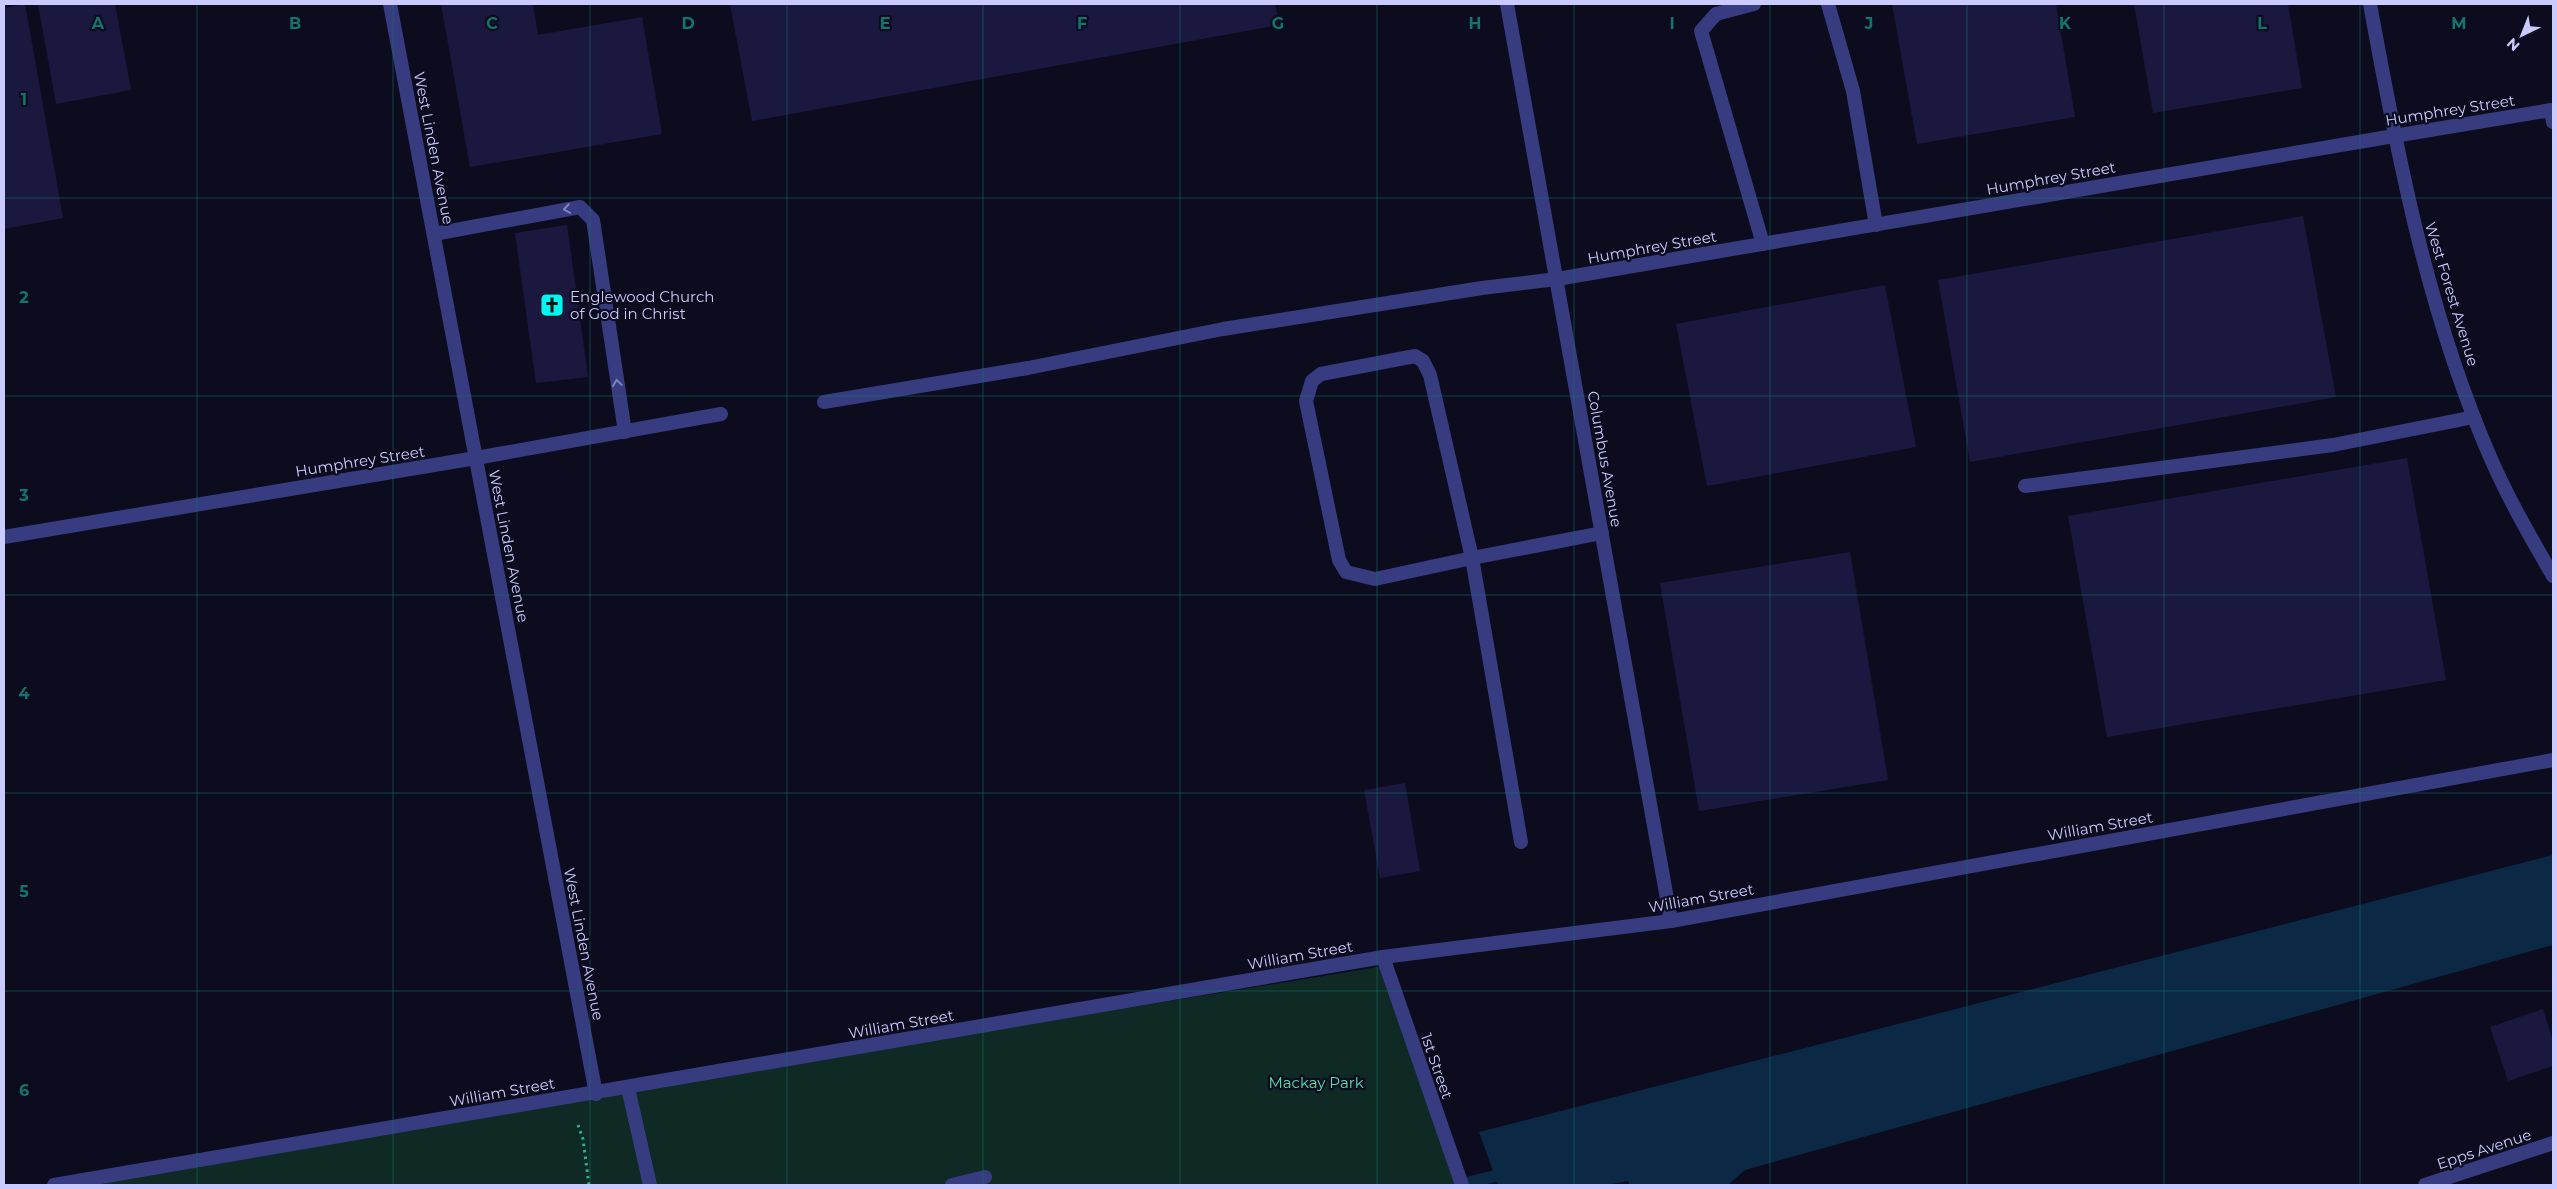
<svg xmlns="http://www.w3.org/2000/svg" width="2557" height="1189" viewBox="0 0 2557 1189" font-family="Montserrat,sans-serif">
  <rect width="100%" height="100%" fill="#0d0c1f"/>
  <polygon fill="#0f2925" points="1384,966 1464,1185 49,1185"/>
  <polygon fill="#0b2844" points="2553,855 2553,945 1745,1170 1728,1185 1630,1185 1628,1181 1607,1185 1498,1185 1479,1132"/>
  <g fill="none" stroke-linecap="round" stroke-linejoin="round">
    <polyline stroke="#0b2844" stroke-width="12" points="1458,1185 1495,1176"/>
  </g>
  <g fill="#1b1840">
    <polygon points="25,4 63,218 4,229 4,8"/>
    <polygon points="38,4 115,4 131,90 56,104"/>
    <polygon points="441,4 533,4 538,35 642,17 662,134 470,167"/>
    <polygon points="730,4 1275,4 1279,25 752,121"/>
    <polygon points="1892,4 2056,4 2075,117 1917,144"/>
    <polygon points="2134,4 2288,4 2302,88 2153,113"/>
    <polygon points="2303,216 2336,397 1970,462 1938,280"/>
    <polygon points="567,225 588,377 536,383 515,233"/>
    <polygon points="1885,285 1916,447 1707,486 1676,324"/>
    <polygon points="2407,458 2446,680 2107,737 2068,516"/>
    <polygon points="1850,552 1888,780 1699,811 1660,583"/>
    <polygon points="1405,783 1420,871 1380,878 1364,790"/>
    <polygon points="2543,1009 2553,1042 2553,1066 2508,1081 2490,1027"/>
  </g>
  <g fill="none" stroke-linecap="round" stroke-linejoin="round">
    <polyline stroke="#2bb199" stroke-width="3" stroke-dasharray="2.5 4" stroke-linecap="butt" points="578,1125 583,1139 589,1185"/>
    <g stroke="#363c7f" stroke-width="14">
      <polyline points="1754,4 1716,14 1701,31 1763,244"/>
      <polyline points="1828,4 1853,91 1876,225"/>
      <polyline points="2394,136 2551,110 2553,122"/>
      <polyline points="434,234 580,207 593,220 625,432"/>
      <polyline points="824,402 1028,368 1223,329 1482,288 1557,279"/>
      <polyline points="2025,486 2333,445 2474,417"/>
      <polyline points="1521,842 1472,558 1430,375 1423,361 1415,356 1321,374 1312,381 1306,401 1339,560 1346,572 1375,579 1472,558 1602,533"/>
      <polyline points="628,1088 650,1185"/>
      <polyline points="952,1185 985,1177"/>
    </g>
    <g stroke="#363c7f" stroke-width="14">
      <polyline points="390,4 596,1094"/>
      <polyline points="1507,4 1671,921"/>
      <polyline points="1557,279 2394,136"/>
      <polyline points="4,537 476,458 721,414"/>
      <polyline points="1383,957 1462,1185"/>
      <polyline points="54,1185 1383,957 1671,921 2553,760"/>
      <polyline points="2425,1185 2553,1143"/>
    </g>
    <path stroke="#363c7f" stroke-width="14" d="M 2370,4 C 2398,158 2428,315 2491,459 C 2509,500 2531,538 2553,576"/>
  </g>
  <defs><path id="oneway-chevron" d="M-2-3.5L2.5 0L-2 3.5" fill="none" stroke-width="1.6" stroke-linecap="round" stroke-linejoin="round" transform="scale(1.25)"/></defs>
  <g stroke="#8083bf">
    <use href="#oneway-chevron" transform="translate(567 209) rotate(170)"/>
    <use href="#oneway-chevron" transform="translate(617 383) rotate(-98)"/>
  </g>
  <path fill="none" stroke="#0f766e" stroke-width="1" stroke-opacity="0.55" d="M 197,4 L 197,1185M 393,4 L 393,1185M 590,4 L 590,1185M 787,4 L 787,1185M 983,4 L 983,1185M 1180,4 L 1180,1185M 1377,4 L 1377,1185M 1574,4 L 1574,1185M 1770,4 L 1770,1185M 1967,4 L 1967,1185M 2164,4 L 2164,1185M 2360,4 L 2360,1185M 4,198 L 2553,198M 4,396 L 2553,396M 4,595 L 2553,595M 4,793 L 2553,793M 4,991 L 2553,991"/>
  <defs>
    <g id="church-square" transform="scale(1.25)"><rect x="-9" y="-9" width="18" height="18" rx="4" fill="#00f5f0" stroke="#0d0c1f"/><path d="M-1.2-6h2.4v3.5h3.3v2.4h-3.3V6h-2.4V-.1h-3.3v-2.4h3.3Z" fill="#111"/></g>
  </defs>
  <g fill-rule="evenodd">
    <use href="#church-square" x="552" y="305"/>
  </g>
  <g text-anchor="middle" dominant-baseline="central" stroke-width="4.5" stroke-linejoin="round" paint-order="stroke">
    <g font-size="15" fill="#cacaff" stroke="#0d0c1f">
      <text transform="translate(2450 110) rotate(-9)">Humphrey Street</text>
      <text transform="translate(434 148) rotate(79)">West Linden Avenue</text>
      <text transform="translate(2051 178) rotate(-10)">Humphrey Street</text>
      <text transform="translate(1652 247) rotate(-10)">Humphrey Street</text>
      <text transform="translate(2452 294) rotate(73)">West Forest Avenue</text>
      <text transform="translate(1605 459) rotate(80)">Columbus Avenue</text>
      <text transform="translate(360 461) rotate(-9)">Humphrey Street</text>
      <text transform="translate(509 546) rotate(79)">West Linden Avenue</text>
      <text transform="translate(2100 826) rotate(-10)">William Street</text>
      <text transform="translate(1701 898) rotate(-10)">William Street</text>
      <text transform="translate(584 944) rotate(79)">West Linden Avenue</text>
      <text transform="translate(1300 955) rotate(-10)">William Street</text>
      <text transform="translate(901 1024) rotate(-10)">William Street</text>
      <text transform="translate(1437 1066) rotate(71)">1st Street</text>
      <text transform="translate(502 1092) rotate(-10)">William Street</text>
      <text transform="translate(2484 1149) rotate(-18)">Epps Avenue</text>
    </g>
    <g font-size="15" fill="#cacaff" stroke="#0d0c1f" text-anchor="start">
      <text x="570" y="296">Englewood Church<tspan x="570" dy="17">of God in Christ</tspan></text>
    </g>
    <g font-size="15" fill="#55e0ac" stroke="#0d0c1f">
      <text x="1316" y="1082">Mackay Park</text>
    </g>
  </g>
  <g font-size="16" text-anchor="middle" font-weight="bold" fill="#0f766e" stroke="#0d0c1f" stroke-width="4.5" stroke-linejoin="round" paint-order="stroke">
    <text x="98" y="29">A</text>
    <text x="295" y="29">B</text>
    <text x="492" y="29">C</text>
    <text x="688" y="29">D</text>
    <text x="885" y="29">E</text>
    <text x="1082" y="29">F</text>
    <text x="1278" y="29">G</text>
    <text x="1475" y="29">H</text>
    <text x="1672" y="29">I</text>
    <text x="1869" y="29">J</text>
    <text x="2065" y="29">K</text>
    <text x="2262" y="29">L</text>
    <text x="2459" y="29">M</text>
    <text x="24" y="105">1</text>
    <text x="24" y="303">2</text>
    <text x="24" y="501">3</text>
    <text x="24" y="699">4</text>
    <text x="24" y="897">5</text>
    <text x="24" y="1096">6</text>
  </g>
  <rect width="2557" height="1189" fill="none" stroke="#cacaff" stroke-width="10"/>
  <g transform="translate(2522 35) rotate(223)" stroke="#0d0c1f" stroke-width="4" paint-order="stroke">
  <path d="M0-4L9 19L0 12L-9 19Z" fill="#cacaff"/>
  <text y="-8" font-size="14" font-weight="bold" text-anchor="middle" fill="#cacaff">N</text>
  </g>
</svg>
